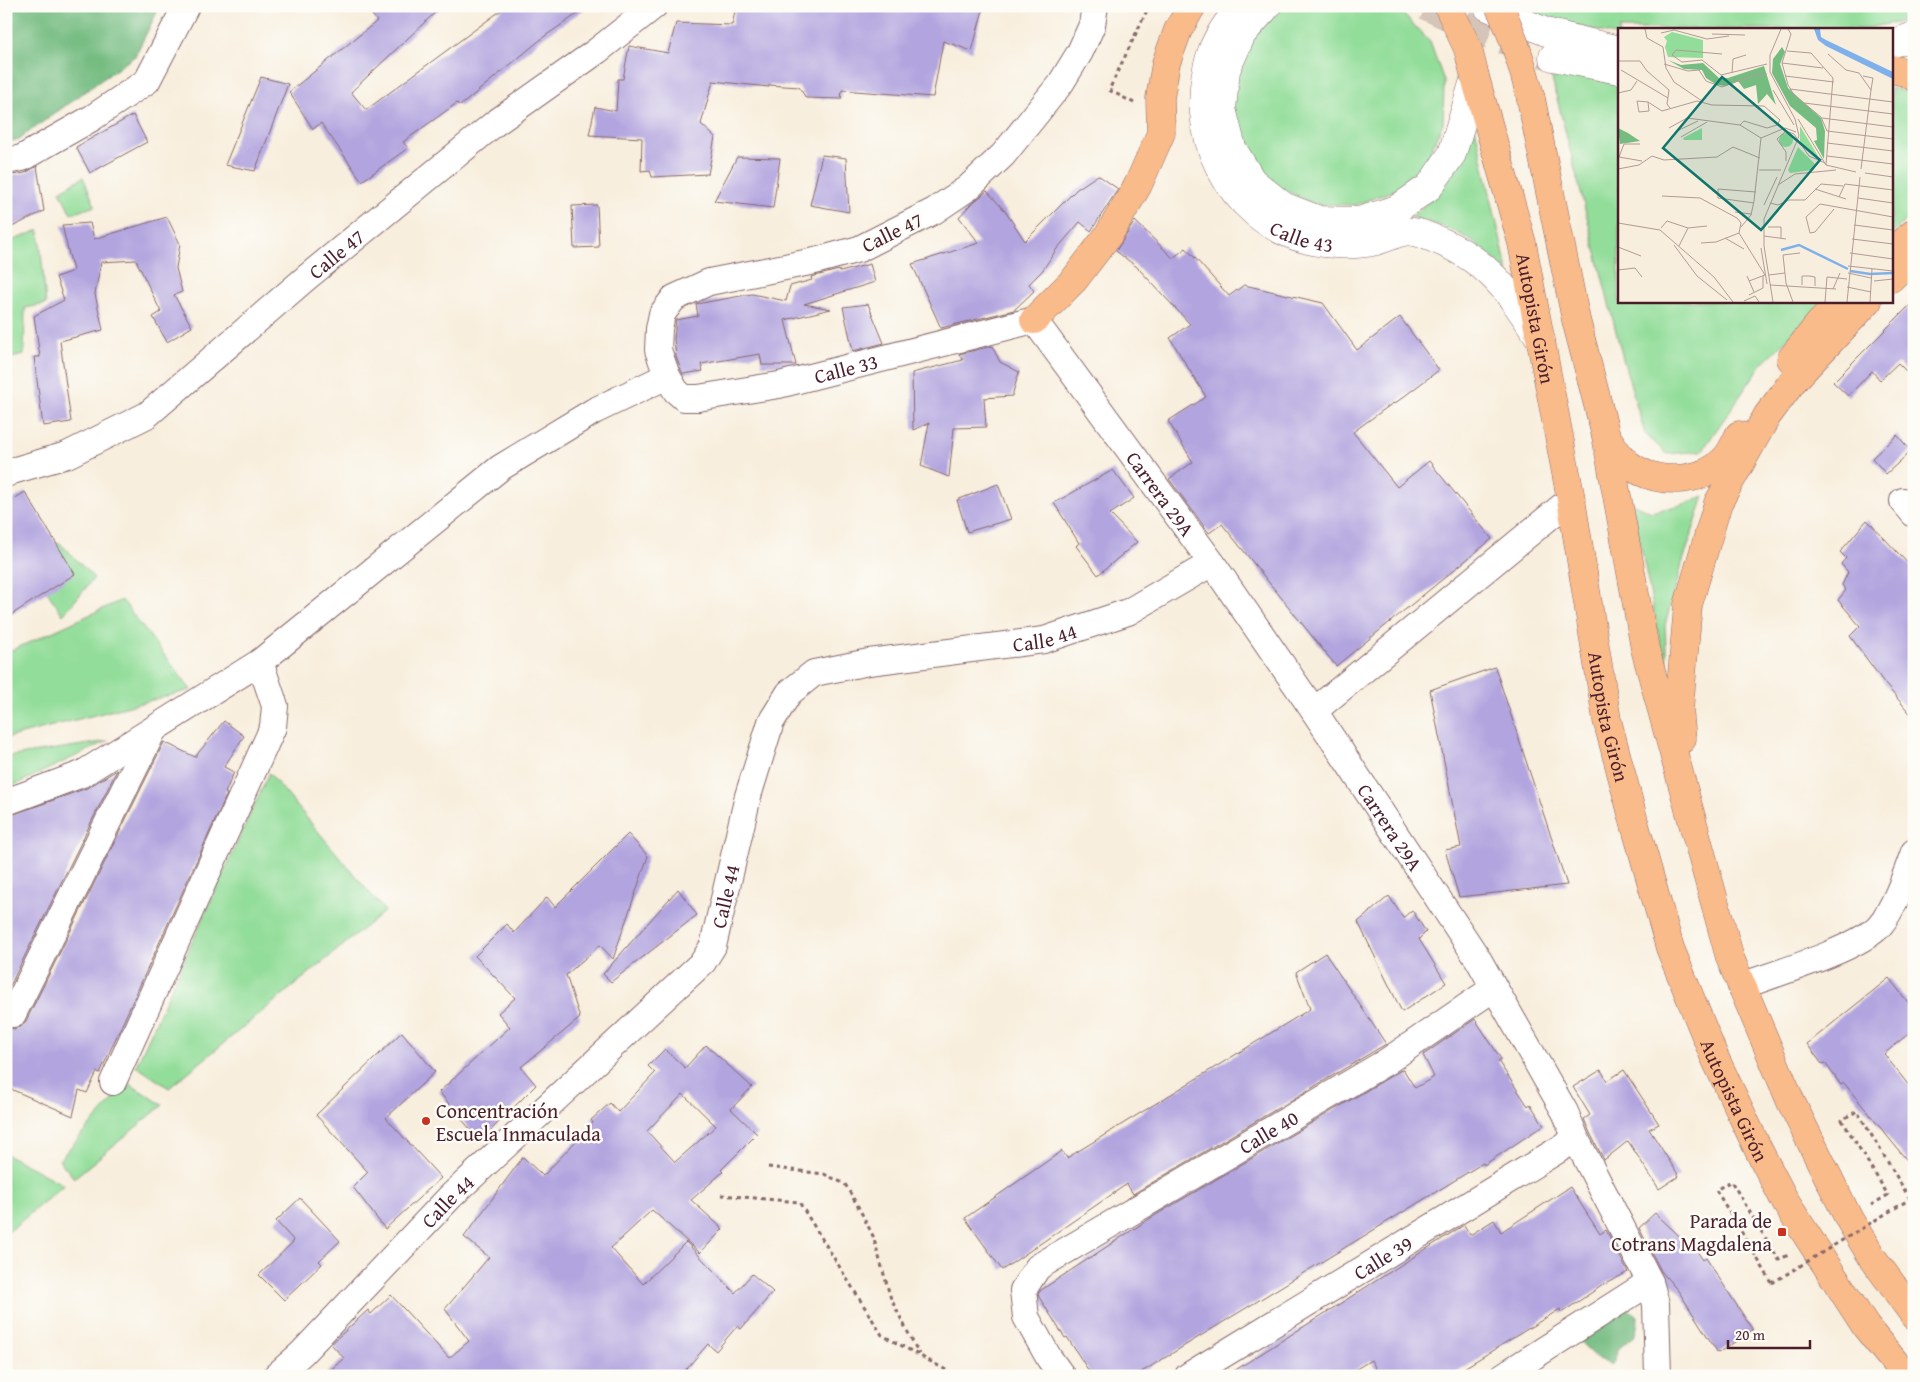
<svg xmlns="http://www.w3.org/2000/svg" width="1920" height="1382" viewBox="0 0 1920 1382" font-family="'Gentium Book Plus',serif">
  <rect width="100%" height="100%" fill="#fdfcf7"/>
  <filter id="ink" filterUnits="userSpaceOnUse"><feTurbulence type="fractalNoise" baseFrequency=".02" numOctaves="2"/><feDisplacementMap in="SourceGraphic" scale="10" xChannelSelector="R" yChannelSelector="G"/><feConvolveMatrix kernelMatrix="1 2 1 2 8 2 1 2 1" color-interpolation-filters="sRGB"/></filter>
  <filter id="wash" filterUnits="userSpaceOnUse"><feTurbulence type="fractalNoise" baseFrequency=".0096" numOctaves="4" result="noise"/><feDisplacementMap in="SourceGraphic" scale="20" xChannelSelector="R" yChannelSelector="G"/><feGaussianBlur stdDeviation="1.12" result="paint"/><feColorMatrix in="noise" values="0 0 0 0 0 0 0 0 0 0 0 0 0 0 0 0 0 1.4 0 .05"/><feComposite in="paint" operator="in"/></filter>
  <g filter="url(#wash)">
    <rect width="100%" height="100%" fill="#f8eedd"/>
    <g fill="#92dd99" stroke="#6e7e62">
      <polygon points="1287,6 1390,6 1401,12 1430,42 1444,81 1443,123 1426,161 1395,190 1356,205 1314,204 1276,186 1247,156 1232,117 1234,75 1251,37 1282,8"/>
      <polygon points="1532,6 1914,6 1914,18 1865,29 1619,29 1619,36 1534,15"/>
      <polygon points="1549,67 1619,85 1619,301 1826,301 1762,364 1702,451 1667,454 1645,434 1623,359"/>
      <polygon points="1891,88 1914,94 1914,210 1891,236"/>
      <path d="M 1474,123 L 1508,273 C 1500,265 1491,256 1482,249 C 1462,231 1436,224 1411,217 L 1429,201 Z"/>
      <polygon points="83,177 95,206 71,214 60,191"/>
      <polygon points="39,230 46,304 25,308 24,355 6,359 6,243"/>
      <polygon points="1704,496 1682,564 1665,625 1667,676 1632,503 1651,512 1681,505"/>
      <polygon points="59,542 94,578 63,615 27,563"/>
      <polygon points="122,600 191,690 6,738 6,653"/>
      <polygon points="108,741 6,789 6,757"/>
      <polygon points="269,773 385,911 169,1088 136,1066"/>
      <polygon points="128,1083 163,1105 74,1178 59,1160"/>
      <polygon points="6,1154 64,1185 6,1234"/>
    </g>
    <g fill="#75bc81" stroke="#606e56">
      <polygon points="15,6 160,6 135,56 19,139 6,143 6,13"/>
      <polygon points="1623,1304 1638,1317 1636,1335 1619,1348 1612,1365 1598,1359 1578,1340"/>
    </g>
    <g id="blocks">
      <g fill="#b2a5df" fill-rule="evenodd">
        <polygon points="365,6 442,6 351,92 366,110 507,6 589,6 545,36 460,106 457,103 403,142 408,148 362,181 321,123 313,129 289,92 377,21"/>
        <polygon points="736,6 984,6 972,51 943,41 933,97 842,90 841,99 806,98 799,87 769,85 769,87 713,81 701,124 715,137 708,174 652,177 650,170 641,171 642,138 589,135 595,107 616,111 618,79 623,79 629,46 668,53 676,23 732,25"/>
        <polygon points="261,77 288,84 255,171 225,165"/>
        <polygon points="133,115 147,142 90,173 76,147"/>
        <polygon points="822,155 846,158 849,212 810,205"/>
        <polygon points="737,157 780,158 773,208 714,201"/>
        <polygon points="37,166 44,211 6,230 6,176 25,173"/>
        <polygon points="1098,175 1118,189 1091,231 1080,222 1056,250 1042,271 1029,284 1034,291 1014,310 941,328 912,264 979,243 959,217 970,205 987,191 1005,211 1025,241 1077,189"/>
        <polygon points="597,205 599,247 574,248 572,206"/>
        <polygon points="167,217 180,244 176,268 182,292 174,295 192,327 167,342 153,317 161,312 136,260 101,262 95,294 103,330 60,341 71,422 43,426 34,357 40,357 34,316 64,300 56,277 73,271 62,225 90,223 94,239"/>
        <polygon points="1135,221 1173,258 1186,248 1229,296 1244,285 1323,303 1357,350 1400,317 1439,370 1394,404 1393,403 1353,432 1397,487 1429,461 1492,539 1336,666 1222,524 1209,533 1169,479 1193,462 1168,421 1206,397 1170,338 1190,324 1137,267 1116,251"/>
        <polygon points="870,264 875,282 804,304 831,309 785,320 796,365 762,365 760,354 701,364 703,371 683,374 681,370 676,357 674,339 676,320 698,316 696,304 752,294 786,301 790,286 812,280 811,277 839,270 840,272"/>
        <polygon points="1914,301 1914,379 1898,363 1880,380 1872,371 1848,396 1833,382"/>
        <polygon points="868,304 884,343 853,351 843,307"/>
        <polygon points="992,346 1000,362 1019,372 1012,396 984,398 986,427 954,428 949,477 921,466 929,423 913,430 912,373 963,360 959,354"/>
        <polygon points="1897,435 1911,451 1886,474 1872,458"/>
        <polygon points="1113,470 1134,498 1110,514 1137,542 1098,575 1076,546 1079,543 1054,503"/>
        <polygon points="998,484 1011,519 967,532 957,500"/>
        <polygon points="25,492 75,574 6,618 6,504"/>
        <polygon points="1867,520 1914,570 1914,718 1885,684 1850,636 1860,626 1838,600 1846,590 1842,585 1848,572 1841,564 1846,558 1840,552"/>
        <polygon points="1495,667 1567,885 1459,897 1445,850 1461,847 1430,690"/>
        <polygon points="224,721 244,736 224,767 234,772 225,793 227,794 100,1073 97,1072 87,1093 79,1090 73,1116 6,1087 6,1027 14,1029 22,1026 26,1021 164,742 195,757"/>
        <polygon points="117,770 6,994 6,817 87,788"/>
        <polygon points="628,834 648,856 613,959 600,945 566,975 580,1018 521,1067 536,1085 480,1141 439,1092 510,1027 498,1013 515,998 475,956 507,924 514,933 547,897 555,907"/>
        <polygon points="678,889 697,915 611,982 603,974"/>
        <polygon points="1389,896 1403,918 1412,910 1426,932 1419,939 1446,983 1402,1012 1358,922"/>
        <polygon points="1325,953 1386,1044 1133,1194 1127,1184 1002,1270 965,1218 1062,1151 1067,1158 1310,1009 1296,972"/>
        <polygon points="1889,978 1914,1010 1914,1029 1884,1054 1914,1092 1914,1169 1844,1083 1841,1085 1825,1063 1822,1064 1807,1044"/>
        <polygon points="1475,1019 1501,1059 1498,1061 1528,1106 1530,1104 1544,1125 1484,1165 1483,1163 1444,1187 1135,1376 1092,1376 1067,1337 1065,1338 1039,1297 1038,1294 1041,1290 1149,1219 1403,1069 1415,1088 1434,1077 1423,1055"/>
        <polygon points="402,1032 435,1072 386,1118 441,1178 385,1229 353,1187 368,1172 316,1115"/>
        <path d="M 706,1045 L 752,1087 L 731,1109 L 757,1134 L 721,1170 L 723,1172 L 691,1200 L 723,1229 L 700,1253 L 652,1210 L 611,1248 L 643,1284 L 686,1242 L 735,1293 L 752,1274 L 773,1292 L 741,1329 L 737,1326 L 716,1351 L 708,1344 L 680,1376 L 324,1376 L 344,1358 L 331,1344 L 368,1310 L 371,1314 L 391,1295 L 449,1358 L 469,1341 L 445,1309 L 489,1257 L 464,1237 L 523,1157 L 543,1176 L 593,1123 L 591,1120 L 610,1103 L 618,1112 L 655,1073 L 648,1066 L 665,1049 L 685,1068 ZM 683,1094 L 716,1126 L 675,1162 L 647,1131 Z"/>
        <polygon points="1601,1070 1607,1081 1624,1070 1659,1124 1649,1129 1679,1176 1659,1189 1628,1141 1604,1160 1590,1133 1584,1119 1590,1115 1573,1087"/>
        <polygon points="1570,1187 1600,1234 1606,1230 1628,1272 1603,1285 1561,1313 1560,1309 1451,1376 1380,1376 1371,1360 1345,1376 1226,1376 1464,1225 1470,1235 1494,1220 1501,1232"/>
        <polygon points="300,1198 340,1241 319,1261 322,1264 284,1300 259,1275 294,1241 276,1221"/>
        <polygon points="1655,1213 1690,1246 1692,1244 1703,1260 1706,1258 1753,1330 1718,1353 1679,1292 1661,1271 1639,1228"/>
      </g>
    </g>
  </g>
  <g filter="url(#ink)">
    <use href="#blocks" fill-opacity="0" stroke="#876769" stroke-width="1"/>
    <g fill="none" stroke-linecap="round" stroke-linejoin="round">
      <polyline stroke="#d5c5b9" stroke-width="28" stroke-dasharray="28 14" stroke-linecap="butt" points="1426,6 1485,34 1553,57"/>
      <g stroke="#876769" stroke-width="28">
        <g id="minor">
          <path id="s1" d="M 1095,6 L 1092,25 L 1080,52 L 1061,83 L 1003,155 L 968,188 L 934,211 L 859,249 L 815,261 L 709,282 L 674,298 L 662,314 L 659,329 L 658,350 L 667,376 L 676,391 L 684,398 L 698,398 L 779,385 L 1034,320 L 1212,563 L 1314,711 L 1478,959 L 1565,1112 L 1576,1139 L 1650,1282 L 1656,1304 L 1658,1376"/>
          <polyline points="6,161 22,158 92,118 147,81 186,6"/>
          <path id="s2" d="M 6,474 L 12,471 L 67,455 L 147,415 L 306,278 L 494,124 L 597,51 L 654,6"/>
          <polyline points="1903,501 1914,514"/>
          <polyline points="1314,711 1571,499"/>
          <polyline points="6,802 82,774 260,662 500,468 594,411 667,376"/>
          <path d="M 1741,986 C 1772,975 1861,948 1880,925 C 1895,907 1906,874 1914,852"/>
          <polyline points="13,1014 154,729"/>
          <polyline points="113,1082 273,727 275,706 260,662"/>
          <path id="s3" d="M 276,1376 L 302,1353 L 450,1197 L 703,962 L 713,946 L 748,796 L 771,722 L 789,693 L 814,673 L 869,662 L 1044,640 L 1128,612 L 1212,563"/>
          <path id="s4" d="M 1062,1376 L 1049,1358 L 1026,1317 L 1023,1290 L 1038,1267 L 1386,1062 L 1494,988"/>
          <path id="s5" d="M 1188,1376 L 1576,1139"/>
          <polyline points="1503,1376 1650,1282"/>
        </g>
      </g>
      <g stroke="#876769" stroke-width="29">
        <g id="tertiary">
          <path id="s6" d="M 1241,6 C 1229,20 1217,36 1211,54 C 1185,130 1228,220 1308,240 C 1329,245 1354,246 1376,241 C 1401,234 1402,226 1430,237 C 1488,259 1508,290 1541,340"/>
          <polyline points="1267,6 1242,34 1226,70 1222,109 1232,148 1252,181 1283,206 1319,220 1359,221 1397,209 1429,187 1452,154 1475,77"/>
          <polyline points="1488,7 1546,32 1619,50"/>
          <polyline points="1891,44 1914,36"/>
          <polyline points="1553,57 1619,70"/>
        </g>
      </g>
      <g stroke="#876769" stroke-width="29">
        <g id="trunk">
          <polyline points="1891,69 1905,72 1914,77"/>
          <path id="s7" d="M 1475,77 L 1522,243 L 1571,499 L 1607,720 L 1635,825 L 1670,948 L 1714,1056 L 1759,1151 L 1786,1203 L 1866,1327 L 1906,1376"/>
          <polyline points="1531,99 1576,320 1606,436 1645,649 1730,958 1791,1102 1849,1219 1872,1257 1914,1315"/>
          <polyline points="1891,251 1914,233"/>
          <polyline points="1891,278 1914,255"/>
          <polyline points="1034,320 1074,280 1109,234 1138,185 1161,133 1160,98 1166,63 1178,30 1192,6"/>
          <polyline points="1791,359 1819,324 1841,301"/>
          <path d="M 1607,437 C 1615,450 1624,464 1639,471 C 1665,484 1704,482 1725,459 C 1731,453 1735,443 1739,435"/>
          <polyline points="1682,739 1679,710 1688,605 1718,503 1767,416 1793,381 1868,301"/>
        </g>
      </g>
      <g stroke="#876769" stroke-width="3" stroke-dasharray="4 4" stroke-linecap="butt">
        <polyline points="1134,103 1109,90 1149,6"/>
        <polyline points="768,1167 824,1174 845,1184 860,1210 873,1236 891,1299 919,1354"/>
        <polyline points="721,1195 799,1202 882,1335 957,1376"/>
        <polyline points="1871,1205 1888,1195 1842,1120 1857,1111 1910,1199"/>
        <polyline points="1772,1283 1716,1190 1731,1181 1779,1260 1788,1255"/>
      </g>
      <use href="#minor" stroke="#fff" stroke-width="26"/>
      <use href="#tertiary" stroke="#fff" stroke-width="28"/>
      <use href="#trunk" stroke="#fabb8b" stroke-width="28"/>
      <g stroke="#876769" stroke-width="29" stroke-linecap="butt">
        <g id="trunk-bridge">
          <polyline points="1448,6 1468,49 1475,77"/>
          <path d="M 1499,6 C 1514,36 1523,67 1531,99"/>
        </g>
      </g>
      <polyline stroke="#876769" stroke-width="3" stroke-dasharray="4 4" stroke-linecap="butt" points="1772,1283 1910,1199"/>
      <use href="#trunk-bridge" stroke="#fabb8b" stroke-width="28"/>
    </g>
  </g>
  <g fill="#c8321e" stroke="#fdfcf7" stroke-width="2">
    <circle cx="426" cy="1121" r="5"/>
    <rect x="1777" y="1227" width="10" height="10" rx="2.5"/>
  </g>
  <g text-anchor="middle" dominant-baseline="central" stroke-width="5" stroke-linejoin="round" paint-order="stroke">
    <g font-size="20" fill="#4a1f2b" stroke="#fdfcf7">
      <text transform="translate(892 232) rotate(-26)">Calle 47</text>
      <text stroke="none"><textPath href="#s6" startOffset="285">Calle 43</textPath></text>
      <text stroke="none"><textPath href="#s2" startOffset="402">Calle 47</textPath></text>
      <text stroke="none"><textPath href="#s7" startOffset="249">Autopista Girón</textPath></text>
      <text stroke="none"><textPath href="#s1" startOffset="820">Calle 33</textPath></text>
      <text stroke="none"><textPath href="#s1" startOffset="1229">Carrera 29A</textPath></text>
      <text stroke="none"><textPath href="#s3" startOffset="1145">Calle 44</textPath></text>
      <text stroke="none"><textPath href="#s7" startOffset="654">Autopista Girón</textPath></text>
      <text stroke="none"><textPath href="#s1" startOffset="1634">Carrera 29A</textPath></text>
      <text stroke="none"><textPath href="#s3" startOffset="665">Calle 44</textPath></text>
      <text stroke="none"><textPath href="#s7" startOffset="1059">Autopista Girón</textPath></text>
      <text stroke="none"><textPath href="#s4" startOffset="391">Calle 40</textPath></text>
      <text stroke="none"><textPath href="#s3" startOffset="245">Calle 44</textPath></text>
      <text stroke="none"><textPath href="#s5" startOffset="228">Calle 39</textPath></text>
    </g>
    <g font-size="20" fill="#4a1f2b" stroke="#fdfcf7" text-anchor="start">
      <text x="436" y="1110">Concentración<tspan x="436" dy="23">Escuela Inmaculada</tspan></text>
      <text x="1772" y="1220" text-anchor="end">Parada de<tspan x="1772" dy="23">Cotrans Magdalena</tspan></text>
    </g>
  </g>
  <g transform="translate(1618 28)">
    <rect width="275" height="275" fill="#f8eedd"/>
    <path d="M 54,4 L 85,12 L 85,30 L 50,29 L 47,19 L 49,13 L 46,9 ZM 182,98 L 203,133 L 182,116 ZM 84,100 L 84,112 L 66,112 L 65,110 ZM161 112a7 7 0 1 1 14 0a7 7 0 1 1-14 0ZM 180,119 L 198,137 L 195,142 L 172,145 L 170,142 Z" fill="#92dd99"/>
    <path d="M 164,19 L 167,24 L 162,36 L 170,60 L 203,90 L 207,103 L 206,131 L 196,113 L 199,112 L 198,100 L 172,78 L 154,45 L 155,31 ZM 50,32 L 63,37 L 85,35 L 101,50 L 110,50 L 146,38 L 158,77 L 149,66 L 140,76 L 138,57 L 126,61 L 120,53 L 108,58 L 99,57 L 88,50 L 84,42 L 66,41 ZM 0,100 L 10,105 L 22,113 L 2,116 Z" fill="#75bc81"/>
    <path d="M 196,1 L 202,1 L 203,9 L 208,12 L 275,44 L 275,51 L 208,18 L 200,12 Z" fill="#7eb1eb"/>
    <path fill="none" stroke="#7eb1eb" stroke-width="2.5" d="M 163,222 L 181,217 L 230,241M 232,243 L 252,246 L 275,245"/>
    <path fill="none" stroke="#b29b96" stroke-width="1" d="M 27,1 L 29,10 L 45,19 L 48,40 L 56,54 L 84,73M 170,1 L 173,6 L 164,35 L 170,57 L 176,67 L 203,89 L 209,103 L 275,111M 43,5 L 56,2 L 89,11 L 111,8M 94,6 L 127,7M 169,23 L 193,25 L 215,50 L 208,137M 104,26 L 58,22 L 54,27 L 64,34 L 84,32 L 103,47 L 149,36M 210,26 L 228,42 L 241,45 L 253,62 L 243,141M 0,33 L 22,33 L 29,43 L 51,62M 164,35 L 205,40M 46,36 L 70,43 L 81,42 L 88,53 L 104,59 L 137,47 L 149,46M 3,42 L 50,70M 114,45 L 115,31 L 128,27M 167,48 L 216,54M 245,48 L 255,50 L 253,62M 172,61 L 275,74M 51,62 L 49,76 L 52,80M 155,62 L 176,97M 0,65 L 13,62 L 19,53M 30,74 L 31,83 L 21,84 L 19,73 L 30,74 L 44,83 L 79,73 L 94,77 L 146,78 L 162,92 L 159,97 L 149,100 L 126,93 L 122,97M 186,75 L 275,86M 204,90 L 275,99M 180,91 L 208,137M 122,97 L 143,110 L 136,173 L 133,187 L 123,199M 51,100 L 69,90 L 122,97M 61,102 L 80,93M 63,109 L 89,94M 143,110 L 167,100 L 178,104M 209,115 L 275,123M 209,128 L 275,136M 1,129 L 6,116 L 22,116M 1,129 L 24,133M 168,133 L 168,124 L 159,111 L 168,103 L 176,106 L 191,128 L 207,135M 208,137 L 238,144M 0,141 L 21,137 L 34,128 L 46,132 L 99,129 L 115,119 L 142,130M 141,142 L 163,142M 247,145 L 275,149M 160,157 L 177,146 L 218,142M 197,161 L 228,171M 44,168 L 82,170 L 119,190 L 123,195 L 121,205 L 147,247 L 131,253M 221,169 L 227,156 L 275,162M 240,170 L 275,175M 136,175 L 100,170 L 100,161 L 138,164M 152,175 L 160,177 L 171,172 L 187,172 L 203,156 L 225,158M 146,177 L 159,149M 216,181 L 197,204 L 192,205 L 188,189 L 202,176 L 275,189M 117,184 L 133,186M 0,195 L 42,202 L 96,249 L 115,274M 236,197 L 275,202M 150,199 L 163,199 L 163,210M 43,200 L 49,193 L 70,200 L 89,198M 146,208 L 168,211M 107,210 L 126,221M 234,211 L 275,216M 83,215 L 98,214 L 121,205M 56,217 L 79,248 L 109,272M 61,218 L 70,200M 0,219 L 23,228M 143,220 L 149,256M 232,225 L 275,231M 230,238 L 275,243M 0,242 L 17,240 L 24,249M 230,245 L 253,250M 151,247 L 167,245M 129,248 L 136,264M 256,253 L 275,251M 152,257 L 218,261M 184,257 L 184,248 L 191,248 L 197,249 L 197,258M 229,259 L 253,264M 215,261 L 222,245M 131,267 L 145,260 L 145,248M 126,273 L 137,268 L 141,274M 155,274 L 146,218 L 146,191 L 181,108 L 177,91 L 152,44 L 152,27 L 163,1M 175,274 L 168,255 L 165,227 L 182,225M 207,274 L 209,249 L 229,251M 229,274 L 242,149M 252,274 L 254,241"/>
    <path fill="#0f766e" fill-opacity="0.15" stroke="#0f766e" stroke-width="2.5" d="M 104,49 L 202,132 L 143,202 L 45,120 Z"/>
    <rect width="275" height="275" fill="none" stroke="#4a1f2b" stroke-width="2.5"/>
  </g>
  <rect width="1920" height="1382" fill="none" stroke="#fdfcf7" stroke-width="25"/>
  <path d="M1728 1340v8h82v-8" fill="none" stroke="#4a1f2b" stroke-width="2.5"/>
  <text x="1735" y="1340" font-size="15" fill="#4a1f2b" stroke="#fdfcf7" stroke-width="4" paint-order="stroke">20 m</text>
</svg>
